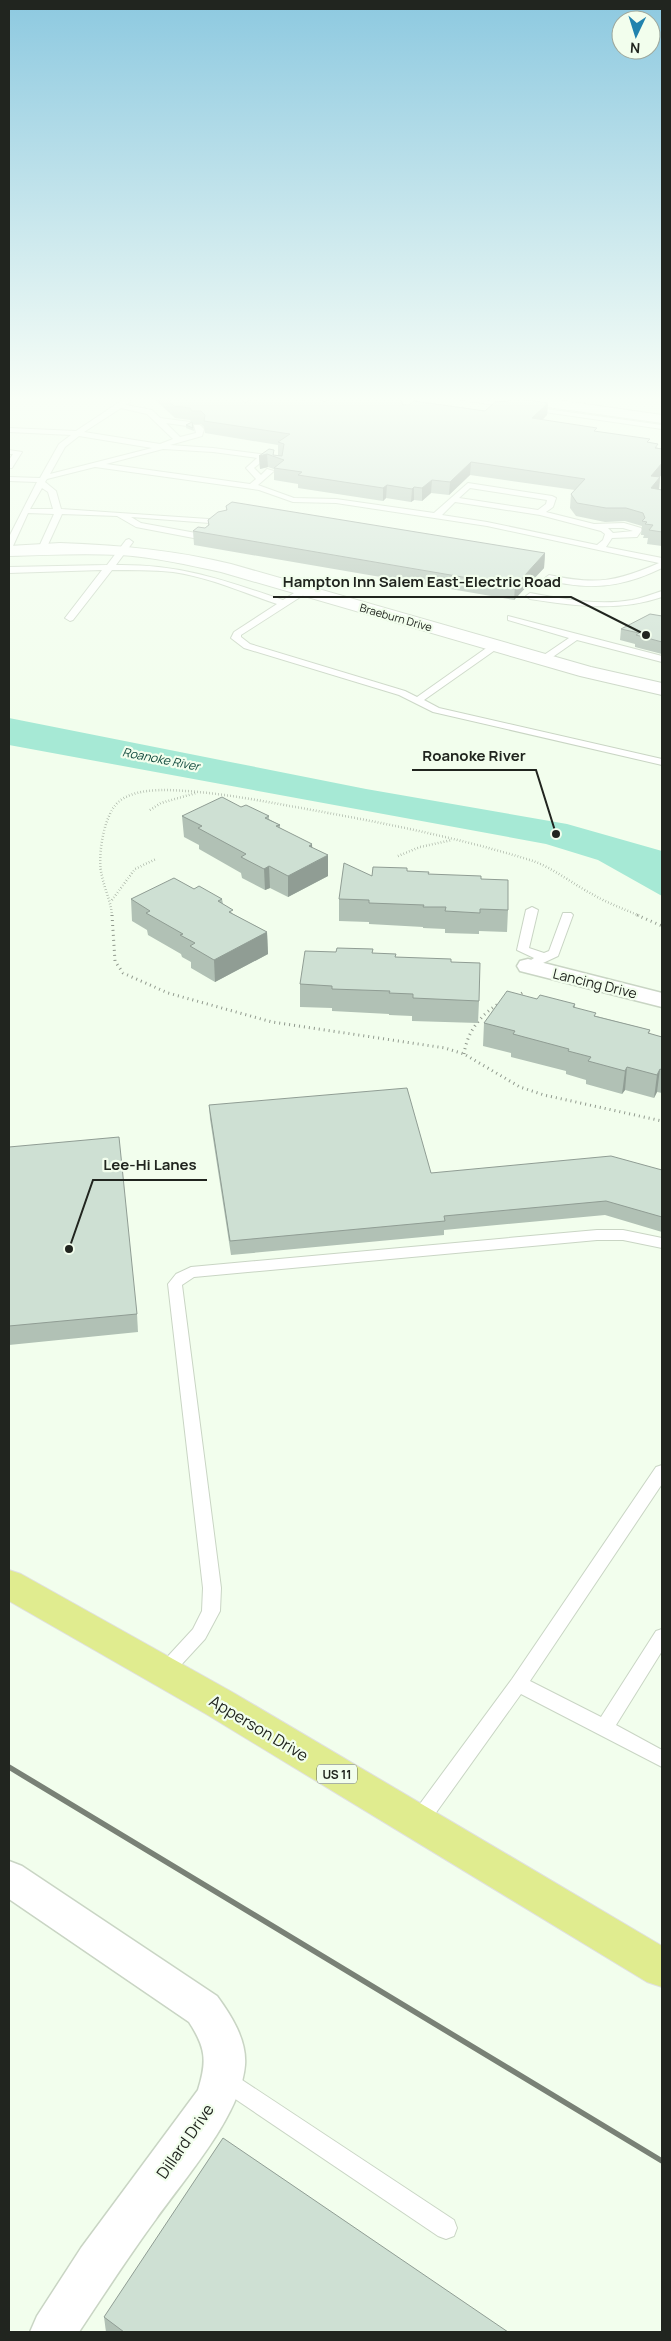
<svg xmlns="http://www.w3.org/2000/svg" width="671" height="2341" viewBox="0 0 671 2341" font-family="Manrope,sans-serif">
  <rect width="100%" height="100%" fill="#f2feed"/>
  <polygon fill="#a6e9d5" points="9,718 366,789 567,824 662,851 662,896 598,860 546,844 9,745"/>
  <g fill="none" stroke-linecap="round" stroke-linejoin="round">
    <g stroke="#c9d5c4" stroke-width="2">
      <g id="service">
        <polygon points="420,398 428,398 409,415 403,415 403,411"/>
        <polygon points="448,398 467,398 662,425 662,429"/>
        <path d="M 124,399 L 131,401 L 126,405 L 152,410 L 160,418 L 190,422 L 191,424 L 187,426 L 166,423 L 180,437 L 196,433 L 194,425 L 200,425 L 204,429 L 202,436 L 170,445 L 213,448 L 282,457 L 283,459 L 279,461 L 265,459 L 254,468 L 261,475 L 267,469 L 274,471 L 258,485 L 294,498 L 336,499 L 434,513 L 468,483 L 552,496 L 556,498 L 553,507 L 546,512 L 594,524 L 624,523 L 641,528 L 642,530 L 637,537 L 612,538 L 606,547 L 662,558 L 662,568 C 631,583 602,590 567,584 C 560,583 550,582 545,578 L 549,575 C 596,585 616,582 659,563 L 487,526 L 336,503 L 293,502 L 259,490 L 95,467 L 47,479 L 45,482 L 56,491 L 61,509 L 223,520 L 227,522 L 223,524 L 131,517 L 141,523 L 207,535 L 208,537 L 204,540 L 136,527 L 117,516 L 62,514 L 46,549 L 42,552 L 38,549 L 54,514 L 28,513 L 13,546 L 9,548 L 9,537 L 37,482 L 9,481 L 9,477 L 40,478 L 59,444 L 71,435 L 9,432 L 9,428 L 76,431 ZM 121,408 L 147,414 L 173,439 L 160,444 L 84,432 ZM 79,436 L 152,448 L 50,474 L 65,447 ZM 163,449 L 213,452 L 257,458 L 246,468 L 256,479 L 250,484 L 106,464 ZM 42,488 L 48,492 L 53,509 L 30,509 ZM 470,488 L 547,500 L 546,504 L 538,510 L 459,498 ZM 455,502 L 540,515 L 601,531 L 605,534 L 603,540 L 597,545 L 487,522 L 442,515 ZM 608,528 L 623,528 L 633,531 L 613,533 Z"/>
        <polygon points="9,450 22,452 12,468 9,468 9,460 13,454 9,454"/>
        <path d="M 129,539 L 133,542 L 116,565 C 181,564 223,580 283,600 L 313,581 L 319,581 L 319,585 L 241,635 L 241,637 L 250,644 L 405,691 L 417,697 L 492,644 L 498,644 L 498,648 L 424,700 L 439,708 L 662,759 L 662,765 L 433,712 L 399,695 L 244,648 L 231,638 L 234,632 L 277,604 C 244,593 209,577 173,572 C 153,570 132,570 112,570 L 73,620 L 70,621 L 65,618 L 102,570 L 9,573 L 9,567 L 107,565 L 126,540 Z"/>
        <path d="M 662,591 L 662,597 C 618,612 575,606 530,599 L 526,596 L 530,593 C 563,599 598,606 632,600 C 642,598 652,594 662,591 Z"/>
        <polygon points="508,616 662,656 662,662 577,640 547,661 541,661 541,657 569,638 508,620"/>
        <polygon points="532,907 538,910 529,948 544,953 549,951 563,913 571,913 573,915 558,956 528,970 522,966 534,958 517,950 526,910"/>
        <polygon points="597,1230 623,1230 662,1238 662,1248 623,1240 597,1240 194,1277 182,1285 221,1588 220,1611 205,1639 170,1677 164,1679 158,1677 155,1672 158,1667 193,1629 202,1611 203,1588 168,1284 176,1274 191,1267"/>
        <polygon points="662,1465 662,1484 530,1681 601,1717 656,1631 662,1629 662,1651 616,1725 662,1750 662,1767 521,1694 425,1828 418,1831 411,1828 408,1822 411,1816 512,1679 656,1467"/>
        <polygon points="224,2068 454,2220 457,2228 454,2236 446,2239 438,2236 216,2086 213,2079 216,2072"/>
      </g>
    </g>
    <g stroke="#c9d5c4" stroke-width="3">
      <g id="minor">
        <polygon points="528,959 662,993 662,1007 520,971 517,966 520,961"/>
        <path d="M 9,1861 L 22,1866 L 217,1996 C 231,2015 247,2040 245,2065 C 241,2115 185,2178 156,2219 C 129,2256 104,2294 79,2332 L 30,2332 L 37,2316 L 81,2248 L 198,2090 C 207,2061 206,2048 189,2022 L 9,1899 Z"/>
      </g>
    </g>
    <g stroke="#c9d5c4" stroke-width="2">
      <g id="tertiary">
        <polygon points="505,398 543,398 662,415 662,423 512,402"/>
        <path d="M 60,543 C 118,545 174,550 231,564 L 591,667 L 662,683 L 662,695 L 580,676 L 221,572 C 188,565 154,557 120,555 C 82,553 46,555 9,556 L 9,546 Z"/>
      </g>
    </g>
    <g stroke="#e0e0e0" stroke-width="2">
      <polygon id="primary" points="9,1570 21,1574 232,1692 662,1946 662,1987 647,1982 206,1714 9,1601"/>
    </g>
    <g stroke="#919a8e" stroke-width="2.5" stroke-dasharray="0.5 2.5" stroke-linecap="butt">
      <polyline points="150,810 161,803 196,793"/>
      <polyline points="398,856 420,847 452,840"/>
      <polyline points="112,900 135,869 156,859"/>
      <path d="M 112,916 C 111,901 105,891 102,876 C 97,859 103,822 114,807 C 124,792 149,790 166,790 C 211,791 257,800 301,808 C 379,822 457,837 533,861 C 553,868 573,884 592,894 C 607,903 624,909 640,916"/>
    </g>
    <g stroke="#919a8e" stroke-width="3" stroke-dasharray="1 4" stroke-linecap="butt">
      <polyline points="112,915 115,961 123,973 168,993 272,1022 445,1048 464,1054 520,1087 544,1095 662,1121"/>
      <polyline points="637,915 662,926"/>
      <polyline points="517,996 524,992"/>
      <path d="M 464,1054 C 467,1032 481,1014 500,1003"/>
    </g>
    <use href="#service" fill="#fff" fill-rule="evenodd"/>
    <use href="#minor" fill="#fff" fill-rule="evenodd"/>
    <use href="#tertiary" fill="#fff" fill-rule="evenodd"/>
    <use href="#primary" fill="#e0ec8f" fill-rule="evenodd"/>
    <polyline stroke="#798176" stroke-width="5.5" points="9,1767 662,2161"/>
  </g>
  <g fill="#b1c1b5">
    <polygon points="153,398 239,398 245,403 305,400 306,398 320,398 324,402 329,398 400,398 398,399 403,405 485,411 548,403 547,415 542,420 650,443 658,448 662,449 662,474 660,477 659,489 662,490 662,546 647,544 648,538 643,538 644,535 641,535 642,526 625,521 605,522 576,516 570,508 571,494 575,490 470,475 449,495 431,493 422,501 414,500 411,502 386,498 383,501 298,488 298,484 274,480 274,469 268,467 260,469 259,456 269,449 274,455 278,455 278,445 205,433 204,427 201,424 193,424 194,431 186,428 186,425 191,422 190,420 175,418"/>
    <polygon points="226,506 545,553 544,568 514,600 194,545 193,531 205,528 208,525 208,520 226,510"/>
    <polygon points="662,616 662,654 635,647 635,644 620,640 621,629"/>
    <polygon points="241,807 269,816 269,819 280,825 280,828 312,848 328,876 288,897 270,888 265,890 242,878 241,873 199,849 199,845 184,837 182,816"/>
    <polygon points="407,871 428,874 481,879 508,910 507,932 479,931 479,934 445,933 445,929 423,928 423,927 369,924 369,922 339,921 339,899 372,876"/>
    <polygon points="194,889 222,899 223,904 233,914 267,932 268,954 215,982 191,968 191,962 182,957 181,954 148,935 147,930 132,921 131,899"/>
    <polygon points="373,953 396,957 451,962 479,1001 478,1023 412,1021 412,1016 389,1015 389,1014 332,1011 332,1008 300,1007 300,984"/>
    <polygon points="575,1004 575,1008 596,1016 650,1030 649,1034 662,1037 662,1093 657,1092 654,1098 625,1090 622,1094 586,1084 586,1080 566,1074 566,1071 511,1057 511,1053 483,1046 484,1023"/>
    <polygon points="209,1105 431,1173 662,1170 662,1232 605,1215 444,1230 444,1235 231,1255 210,1119"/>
    <polygon points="9,1147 137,1314 138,1332 9,1345"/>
    <polygon points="104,2317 508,2332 106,2332"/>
  </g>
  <g fill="#909d94">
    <polygon points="548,403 547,415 531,431 532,418"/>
    <polygon points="267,454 268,467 260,469 259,456"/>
    <polygon points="471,462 470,475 449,495 450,482"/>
    <polygon points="662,463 662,474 650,489 651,476"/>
    <polygon points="660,477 659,490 651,488"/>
    <polygon points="432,480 431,493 422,501 422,488"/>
    <polygon points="387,485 386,498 383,501 383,488"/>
    <polygon points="414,487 414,500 411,502 412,489"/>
    <polygon points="545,553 544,568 514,600 515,586"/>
    <polygon points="312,844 313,863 328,855 328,876 288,897 288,876 309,846"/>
    <polygon points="269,866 270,888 265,890 264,869"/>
    <polygon points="267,932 268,954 215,982 214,960"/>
    <polygon points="627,1067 625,1090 622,1094 625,1071"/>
    <polygon points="660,1069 657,1092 654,1098 657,1075"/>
  </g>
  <g fill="#cee0d3" stroke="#909d94">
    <polygon points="166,398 239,398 245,403 253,398 290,398 305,400 307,398 320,398 324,402 329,398 390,398 401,400 403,405 409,405 414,401 485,411 495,402 509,401 513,398 548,403 532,418 597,428 594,431 650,439 647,442 658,444 655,448 662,449 662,463 651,476 660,477 651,488 662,490 662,532 649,530 653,525 645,524 647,522 642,521 645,518 643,513 626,508 606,508 577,503 571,494 585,479 471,462 450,482 432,480 422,488 414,487 412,489 387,485 383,488 298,475 302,472 274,468 284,460 267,454 259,456 269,449 274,450 273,455 282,456 284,444 278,442 290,434 204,421 205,415 201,411 192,411 190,408 174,406"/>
    <polygon points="192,422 193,428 186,425"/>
    <polygon points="232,502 545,553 515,586 193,531 198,527 205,528 209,525 208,520 218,512 227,510 226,506"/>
    <polygon points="650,614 662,616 662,642 636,635 639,633 621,629"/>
    <polygon points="222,797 241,807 246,805 269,816 265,818 280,825 276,826 312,844 309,846 328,855 288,876 269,866 264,869 241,857 246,854 198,828 202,826 182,816"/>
    <polygon points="344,863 372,876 373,867 407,868 407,871 429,872 428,874 481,876 481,879 508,880 508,910 480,909 480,913 445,911 446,907 423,907 424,905 369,903 369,900 339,899"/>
    <polygon points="174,878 194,889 199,886 222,899 218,901 233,910 229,912 267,932 214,960 190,946 195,943 180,935 183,934 146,913 150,911 131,899"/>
    <polygon points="337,948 373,949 372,953 396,954 395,957 451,959 451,962 480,963 479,1001 413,998 413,994 389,993 390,991 332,989 332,986 300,984 305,951 336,952"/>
    <polygon points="507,991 537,999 540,995 575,1004 573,1007 596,1013 594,1016 650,1030 648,1033 662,1037 662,1070 660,1069 657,1075 627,1067 625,1071 588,1061 591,1057 568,1051 569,1049 513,1034 515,1031 484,1023"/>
    <polygon points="407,1088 431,1173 611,1156 662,1170 662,1217 606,1201 444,1216 445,1221 230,1241 209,1105"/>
    <polygon points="119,1137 137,1314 9,1326 9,1147"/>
    <polygon points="223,2138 508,2332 124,2332 104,2317"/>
  </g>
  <linearGradient id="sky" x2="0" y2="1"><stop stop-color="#8dc9e0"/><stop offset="0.55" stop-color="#f9fff7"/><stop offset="1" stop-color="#f9fff7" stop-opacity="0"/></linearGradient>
  <rect width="671" height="726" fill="url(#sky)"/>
  <g text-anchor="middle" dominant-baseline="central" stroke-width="4.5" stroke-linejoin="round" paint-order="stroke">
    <g font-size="11" fill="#21251f" stroke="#f2feed">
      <text transform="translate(396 617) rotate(16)">Braeburn Drive</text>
    </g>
    <g font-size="12" font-style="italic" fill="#114a3d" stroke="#f2feed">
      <text transform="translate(161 759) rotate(11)">Roanoke River</text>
    </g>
    <rect fill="#f2feed" stroke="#60665d" stroke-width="1" x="317" y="1764.5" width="40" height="19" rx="4"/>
    <g font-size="12" font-weight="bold" fill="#21251f">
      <text x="337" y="1774">US 11</text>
    </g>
    <g font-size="14" fill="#21251f" stroke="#f2feed">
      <text transform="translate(595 983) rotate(14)">Lancing Drive</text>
    </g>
    <g font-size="16" fill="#21251f" stroke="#f2feed">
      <text transform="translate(259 1728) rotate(31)">Apperson Drive</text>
      <text transform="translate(185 2141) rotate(-55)">Dillard Drive</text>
    </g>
  </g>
  <path fill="none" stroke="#21251f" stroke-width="2" d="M646 635L571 597H273M556 834L536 770H412M69 1249L93 1180H207"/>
  <g fill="#21251f" stroke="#f2feed" stroke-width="2">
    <circle cx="646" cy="635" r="5"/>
    <circle cx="556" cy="834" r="5"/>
    <circle cx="69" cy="1249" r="5"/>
  </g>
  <g font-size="15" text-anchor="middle" font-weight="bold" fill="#21251f" stroke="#f2feed" stroke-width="4.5" stroke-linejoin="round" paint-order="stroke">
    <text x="422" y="587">Hampton Inn Salem East-Electric Road</text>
    <text x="474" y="761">Roanoke River</text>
    <text x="150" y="1170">Lee-Hi Lanes</text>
  </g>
  <rect width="671" height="2341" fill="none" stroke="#21251f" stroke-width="20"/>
  <g transform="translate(636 35) rotate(184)"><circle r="24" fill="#f2feed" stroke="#9ea79b"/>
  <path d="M0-4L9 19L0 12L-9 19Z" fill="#2183ae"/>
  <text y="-8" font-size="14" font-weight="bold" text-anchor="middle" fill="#21251f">N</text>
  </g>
</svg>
